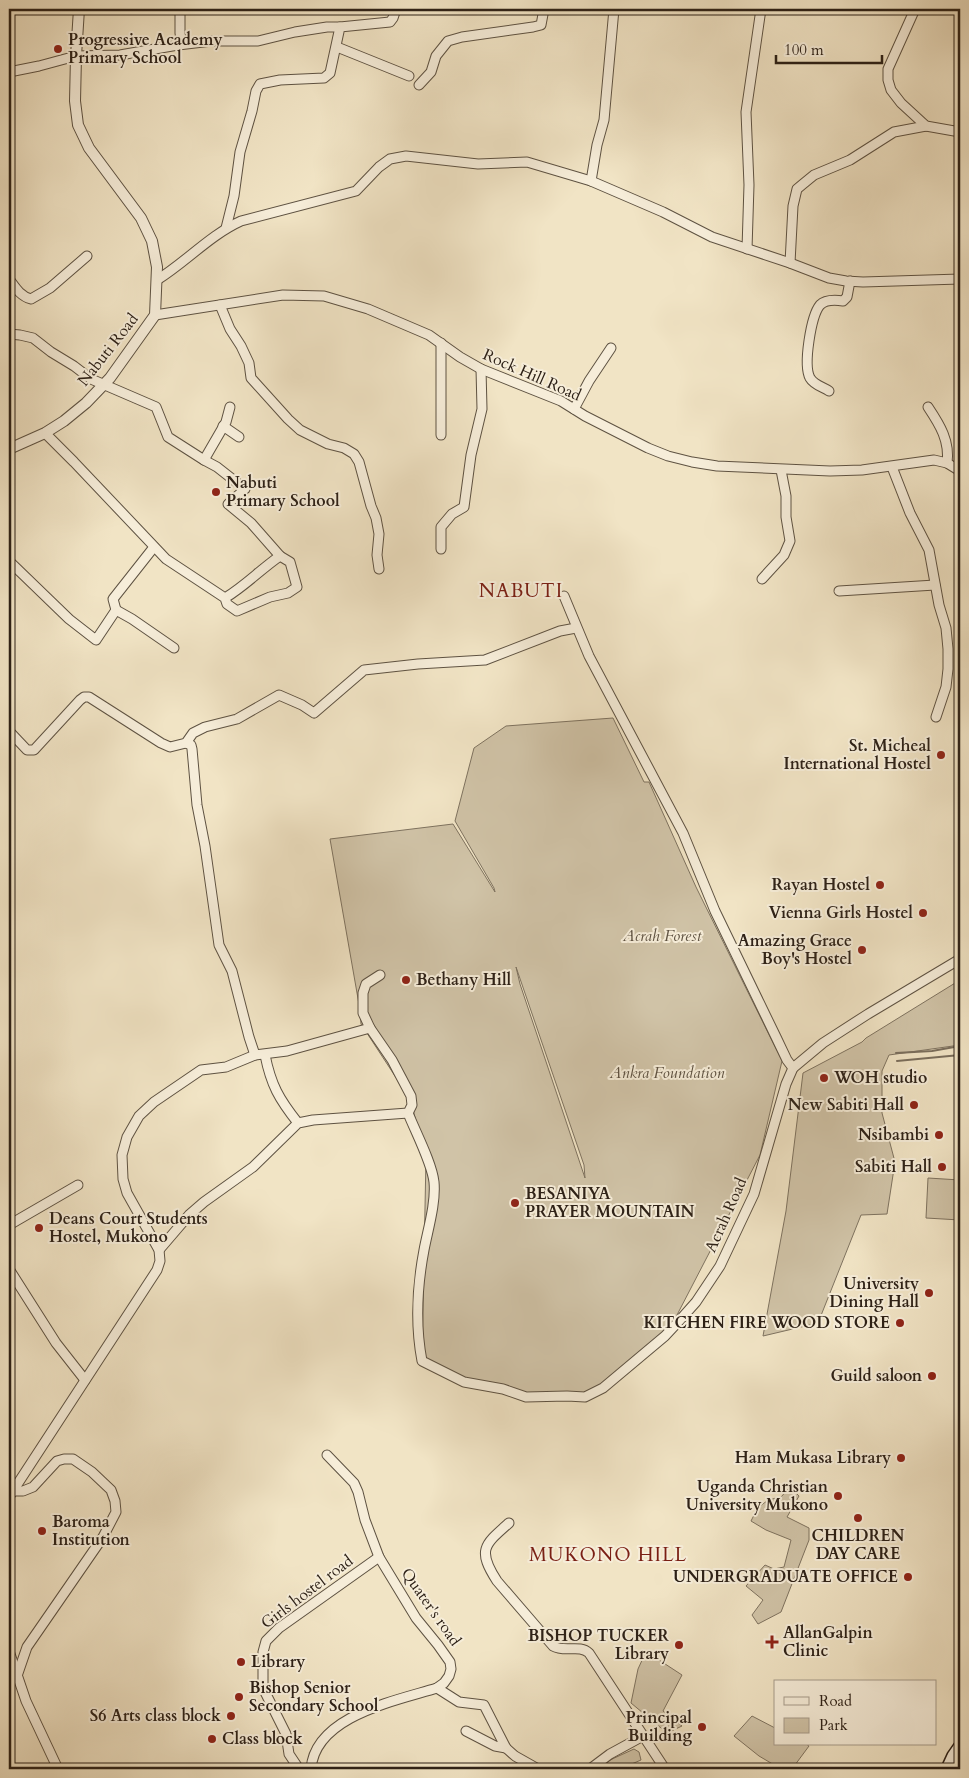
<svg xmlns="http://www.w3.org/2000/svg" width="969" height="1778" viewBox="0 0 969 1778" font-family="Cardo,serif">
  <rect width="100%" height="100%" fill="#f1e4c5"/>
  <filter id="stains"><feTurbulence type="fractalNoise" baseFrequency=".004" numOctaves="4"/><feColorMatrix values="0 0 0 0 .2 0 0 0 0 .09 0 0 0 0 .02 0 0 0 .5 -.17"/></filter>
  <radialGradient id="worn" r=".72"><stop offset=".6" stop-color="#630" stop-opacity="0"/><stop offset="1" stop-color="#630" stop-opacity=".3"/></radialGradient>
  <g fill="#d0c3a7" stroke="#7e725f" fill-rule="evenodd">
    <path d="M 613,718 L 644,782 L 649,782 L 696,887 L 782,1061 L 760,1155 L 664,1340 L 585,1397 L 526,1397 L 464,1383 L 422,1361 L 426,1157 L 410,1099 L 361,1024 L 360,1010 L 330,839 L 453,824 L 495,892 L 494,888 L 455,821 L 474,748 L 506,726 ZM 516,967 L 584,1165 L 585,1178 L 520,984 Z"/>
    <polygon points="960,980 960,1045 889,1055 882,1071 882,1113 895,1162 887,1214 861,1215 818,1323 763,1336 786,1211 803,1073 862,1042 866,1038"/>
    <polygon points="928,1178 960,1180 960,1220 926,1218"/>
    <path d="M 790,1487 L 799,1496 L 787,1517 L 809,1528 L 809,1540 L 781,1612 L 758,1624 L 752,1615 L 763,1600 L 746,1586 L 765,1565 L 774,1569 L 784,1567 L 791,1540 L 766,1530 L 751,1521 C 759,1505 764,1500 781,1497 Z"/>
    <polygon points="644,1656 656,1658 682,1675 663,1711 682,1726 667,1733 631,1703 638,1669"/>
    <polygon points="752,1716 775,1728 775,1744 806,1744 809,1746 792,1769 781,1769 759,1756 734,1736"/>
    <polygon points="634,1749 639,1752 641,1760 620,1769 601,1769 610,1760"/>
  </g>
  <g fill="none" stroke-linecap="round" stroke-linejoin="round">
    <g stroke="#7a6e5c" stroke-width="2">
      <polyline points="896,1053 932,1051 960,1046"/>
      <polyline points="897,1061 960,1055"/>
    </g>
    <g stroke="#5e5242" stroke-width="11">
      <g id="minor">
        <polyline points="180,9 180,33 182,44"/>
        <polyline points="915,9 888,69 888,80 891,90 901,103 926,126 960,132"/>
        <polyline points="337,47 409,76"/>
        <polyline points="9,72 39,66 76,56 120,55 178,45 212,41 258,41 295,32 327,27 340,27"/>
        <polyline points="419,85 431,72 436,56 448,41 462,37 533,27 541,25 544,9"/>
        <polyline points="591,181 597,145 604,120 614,9"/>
        <polyline points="226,228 234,196 240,152 252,111 256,91 260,84 280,80 324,78 330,73 340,27 390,22 393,18 396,9"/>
        <polyline points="747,249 749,185 746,112 761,9"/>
        <polyline points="790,263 793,206 797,189 803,184 814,175 850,160 894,132 926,126"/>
        <path d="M 9,279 C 15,287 20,296 31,299 L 50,288 L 87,256"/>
        <path d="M 157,280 C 186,262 210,235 241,221 L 356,191 L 379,167 L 390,159 L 406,156 L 478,164 L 527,162 L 591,181 L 663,212 L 712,237 L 790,263 L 829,278 L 846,281 L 863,282 L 960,279"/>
        <polyline points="220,305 230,329 241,346 249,363 251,378 288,419 300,430 328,444 344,448 354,454 359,462 371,506 376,518 379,534 377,555 379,569"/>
        <polyline points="155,315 283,295 324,296 368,309 429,335 460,357 481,369 561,401 585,416 648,448 668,456 692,462 717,466 830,471 862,470 934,460 947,463 960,471"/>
        <polyline points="9,334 20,335 33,338 51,352 74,366 91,379 156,407 168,437 204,460 226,422 230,407"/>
        <path d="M 829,391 C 823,387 814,385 810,378 C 803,365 811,316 820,305 C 826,299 836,300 843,301 L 847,297 L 850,281"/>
        <path d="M 928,407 C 940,425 950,441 947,463"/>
        <polyline points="574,409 589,381 611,348"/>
        <polyline points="223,426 239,437"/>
        <path d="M 45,433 L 74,462 L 166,559 L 225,598 C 245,586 261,569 280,556 L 290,562 L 297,587 L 288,593 L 270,597 L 237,611 L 227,604 L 225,598"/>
        <polyline points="441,435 441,343"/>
        <polyline points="204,460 217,467 245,489 228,504 251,523 280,556"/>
        <polyline points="892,467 910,513 929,550 939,605 946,628 948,649 948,669 946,687 936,717"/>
        <polyline points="441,549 441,527 452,514 464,507 471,455 482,409 481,369"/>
        <polyline points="9,561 69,619 96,640 116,610 113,599 154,547"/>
        <polyline points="762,579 784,555 790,541 786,517 786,496 781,470"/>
        <polyline points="839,591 935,585"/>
        <polyline points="564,596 589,656 683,833 715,911 776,1037 787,1060 793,1068"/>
        <polyline points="116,610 132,619 174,648"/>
        <polyline points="9,731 27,750 34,750 80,700 84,697 89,697 161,743 170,747 186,743 193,733 205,727 237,719 279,695 302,705 314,713 364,670 418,664 485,660 560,631 576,628"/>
        <polyline points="186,743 191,745 192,749 197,805 205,846 219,945 232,971 249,1037 255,1055"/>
        <path d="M 265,1055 C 271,1085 279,1099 298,1123"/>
        <path d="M 408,1113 C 415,1131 432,1163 434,1182 C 436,1203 428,1229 424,1250 C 417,1287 415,1324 422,1361 L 464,1382 L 503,1389 L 526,1397 L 567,1396 L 585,1397 L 603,1388 L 665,1336 L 679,1321 L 696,1302 L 720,1266 L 754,1194 L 786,1084 L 793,1068 L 823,1043 L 868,1014 L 960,959"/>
        <polyline points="9,1225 78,1185"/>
        <polyline points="159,1250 189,1215 204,1202 253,1167 298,1123 313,1120 408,1113 412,1105 411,1096 392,1060 370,1028 363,1013 363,993 366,984 380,975"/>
        <polyline points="9,1269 56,1343 85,1380"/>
        <polyline points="13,1491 23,1491 33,1487 57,1461 64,1459 73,1459 92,1472 111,1490 115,1501 116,1512 103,1537 27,1647 17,1676"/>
        <polyline points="9,1497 157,1270 160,1261 159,1250 127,1193 123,1179 122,1155 127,1137 139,1116 154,1102 201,1070 226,1067 255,1055 287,1051 370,1028"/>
        <path d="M 509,1523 C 484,1545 477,1550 497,1581 L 553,1646 C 565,1653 579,1644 589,1653 L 665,1769"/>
        <polyline points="9,1651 26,1701 58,1769"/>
        <polyline points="437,1688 459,1702 484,1705 506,1748 515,1756 538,1769"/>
        <polyline points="466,1731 495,1746 506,1748"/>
        <polyline points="299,1769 289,1754 286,1734 265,1692 263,1684 263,1652 266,1641 279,1628 379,1557"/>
        <path d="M 311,1769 C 315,1716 395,1701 437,1688 L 444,1683 L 449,1676 L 451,1669 L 450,1662 L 438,1645 L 416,1618 L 379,1557 L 365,1520 L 358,1492 L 354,1483 L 327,1455"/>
        <polyline points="590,1769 610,1754 643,1736"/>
      </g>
    </g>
    <g stroke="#5e5242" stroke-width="12">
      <polyline id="tertiary" points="9,449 45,433 64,421 86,403 110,378 155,315 157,267 152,241 141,218 89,148 78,125 75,101 76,56 79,9"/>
    </g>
    <g stroke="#2d2117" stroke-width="14">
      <polyline id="secondary" points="947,1769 953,1756 960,1746"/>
    </g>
    <use href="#minor" stroke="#f6edd9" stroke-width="9"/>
    <use href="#tertiary" stroke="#f6edd9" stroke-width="10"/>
    <use href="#secondary" stroke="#f6edd9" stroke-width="11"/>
  </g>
  <g fill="#8f2418" stroke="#f6edd9" stroke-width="2">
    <circle cx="58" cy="49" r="5"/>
    <circle cx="216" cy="492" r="5"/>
    <circle cx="941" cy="755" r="5"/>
    <circle cx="880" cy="885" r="5"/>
    <circle cx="923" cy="913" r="5"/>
    <circle cx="862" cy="950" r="5"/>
    <circle cx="406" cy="980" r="5"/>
    <circle cx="824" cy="1078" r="5"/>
    <circle cx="914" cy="1105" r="5"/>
    <circle cx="939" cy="1135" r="5"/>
    <circle cx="942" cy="1167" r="5"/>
    <circle cx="515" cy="1203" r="5"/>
    <circle cx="39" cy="1228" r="5"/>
    <circle cx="929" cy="1293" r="5"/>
    <circle cx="900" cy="1323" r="5"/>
    <circle cx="932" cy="1376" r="5"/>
    <circle cx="901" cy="1458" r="5"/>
    <circle cx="838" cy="1496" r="5"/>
    <circle cx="858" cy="1518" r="5"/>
    <circle cx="42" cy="1531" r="5"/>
    <circle cx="908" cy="1577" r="5"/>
    <path d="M769.5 1634.5h5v5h5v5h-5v5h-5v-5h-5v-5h5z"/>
    <circle cx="679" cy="1645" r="5"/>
    <circle cx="241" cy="1662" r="5"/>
    <circle cx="239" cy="1697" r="5"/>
    <circle cx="231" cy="1716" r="5"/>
    <circle cx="702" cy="1727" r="5"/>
    <circle cx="212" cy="1739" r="5"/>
  </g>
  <g text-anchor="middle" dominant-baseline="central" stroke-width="4" stroke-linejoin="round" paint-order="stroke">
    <g font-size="16" font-weight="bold" fill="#2d2117" stroke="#f6edd9" text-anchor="end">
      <text x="68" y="40" text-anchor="start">Progressive Academy<tspan x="68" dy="18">Primary School</tspan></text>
      <text x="226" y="483" text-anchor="start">Nabuti<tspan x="226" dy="18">Primary School</tspan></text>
      <text x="931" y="746">St. Micheal<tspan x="931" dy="18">International Hostel</tspan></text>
      <text x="870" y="885">Rayan Hostel</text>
      <text x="913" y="913">Vienna Girls Hostel</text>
      <text x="852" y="941">Amazing Grace<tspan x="852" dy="18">Boy's Hostel</tspan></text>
      <text x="416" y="980" text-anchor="start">Bethany Hill</text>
      <text x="834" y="1078" text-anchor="start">WOH studio</text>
      <text x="904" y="1105">New Sabiti Hall</text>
      <text x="929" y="1135">Nsibambi</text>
      <text x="932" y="1167">Sabiti Hall</text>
      <text x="525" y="1194" text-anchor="start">BESANIYA<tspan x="525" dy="18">PRAYER MOUNTAIN</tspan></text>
      <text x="49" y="1219" text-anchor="start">Deans Court Students<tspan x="49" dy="18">Hostel, Mukono</tspan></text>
      <text x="919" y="1284">University<tspan x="919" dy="18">Dining Hall</tspan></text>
      <text x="890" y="1323">KITCHEN FIRE WOOD STORE</text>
      <text x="922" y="1376">Guild saloon</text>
      <text x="891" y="1458">Ham Mukasa Library</text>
      <text x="828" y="1487">Uganda Christian<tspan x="828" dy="18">University Mukono</tspan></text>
      <text x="52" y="1522" text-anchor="start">Baroma<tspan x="52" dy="18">Institution</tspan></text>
      <text x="858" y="1536" text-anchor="middle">CHILDREN<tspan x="858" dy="18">DAY CARE</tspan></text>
      <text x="898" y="1577">UNDERGRADUATE OFFICE</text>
      <text x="783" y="1633" text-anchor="start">AllanGalpin<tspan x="783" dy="18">Clinic</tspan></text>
      <text x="669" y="1636">BISHOP TUCKER<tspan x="669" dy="18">Library</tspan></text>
      <text x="251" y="1662" text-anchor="start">Library</text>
      <text x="249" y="1688" text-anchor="start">Bishop Senior<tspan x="249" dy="18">Secondary School</tspan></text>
      <text x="221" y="1716">S6 Arts class block</text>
      <text x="692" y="1718">Principal<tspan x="692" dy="18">Building</tspan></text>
      <text x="222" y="1739" text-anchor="start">Class block</text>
    </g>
    <g font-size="16" fill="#2d2117" stroke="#f6edd9">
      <text transform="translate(108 350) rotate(-52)">Nabuti Road</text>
      <text transform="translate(532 375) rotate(24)">Rock Hill Road</text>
      <text transform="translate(726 1215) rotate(-66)">Acrah Road</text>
      <text transform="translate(307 1592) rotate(-37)">Girls hostel road</text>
      <text transform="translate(431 1607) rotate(55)">Quater's road</text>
    </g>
    <g font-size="16" font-style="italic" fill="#5e5242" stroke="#f6edd9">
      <text x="662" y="936">Acrah Forest</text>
      <text x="667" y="1073">Ankra Foundation</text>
    </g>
    <g font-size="19" letter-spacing="1" fill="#7a1f14" stroke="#f6edd9">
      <text x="521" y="591">NABUTI</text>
      <text x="608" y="1555">MUKONO HILL</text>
    </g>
  </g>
  <rect width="969" height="1778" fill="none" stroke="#f1e4c5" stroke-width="30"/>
  <rect x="10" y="10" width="949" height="1758" fill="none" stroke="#2d2117" stroke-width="2.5"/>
  <rect x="15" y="15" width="939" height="1748" fill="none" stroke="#2d2117"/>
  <rect x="774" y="1680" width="162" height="65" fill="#f6edd9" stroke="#a69b8b"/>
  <rect x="784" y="1697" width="25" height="8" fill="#f6edd9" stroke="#a69b8b"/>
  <text x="819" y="1706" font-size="15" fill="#2d2117">Road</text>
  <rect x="784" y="1718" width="25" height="15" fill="#d0c3a7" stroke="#a69b8b"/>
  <text x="819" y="1730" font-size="15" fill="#2d2117">Park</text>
  <path d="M776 55v8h106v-8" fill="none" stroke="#2d2117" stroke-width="2.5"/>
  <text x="784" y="55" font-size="15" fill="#2d2117" stroke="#f6edd9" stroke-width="4" paint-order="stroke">100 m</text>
  <rect width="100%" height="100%" filter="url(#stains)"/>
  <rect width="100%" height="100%" fill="url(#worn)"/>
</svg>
